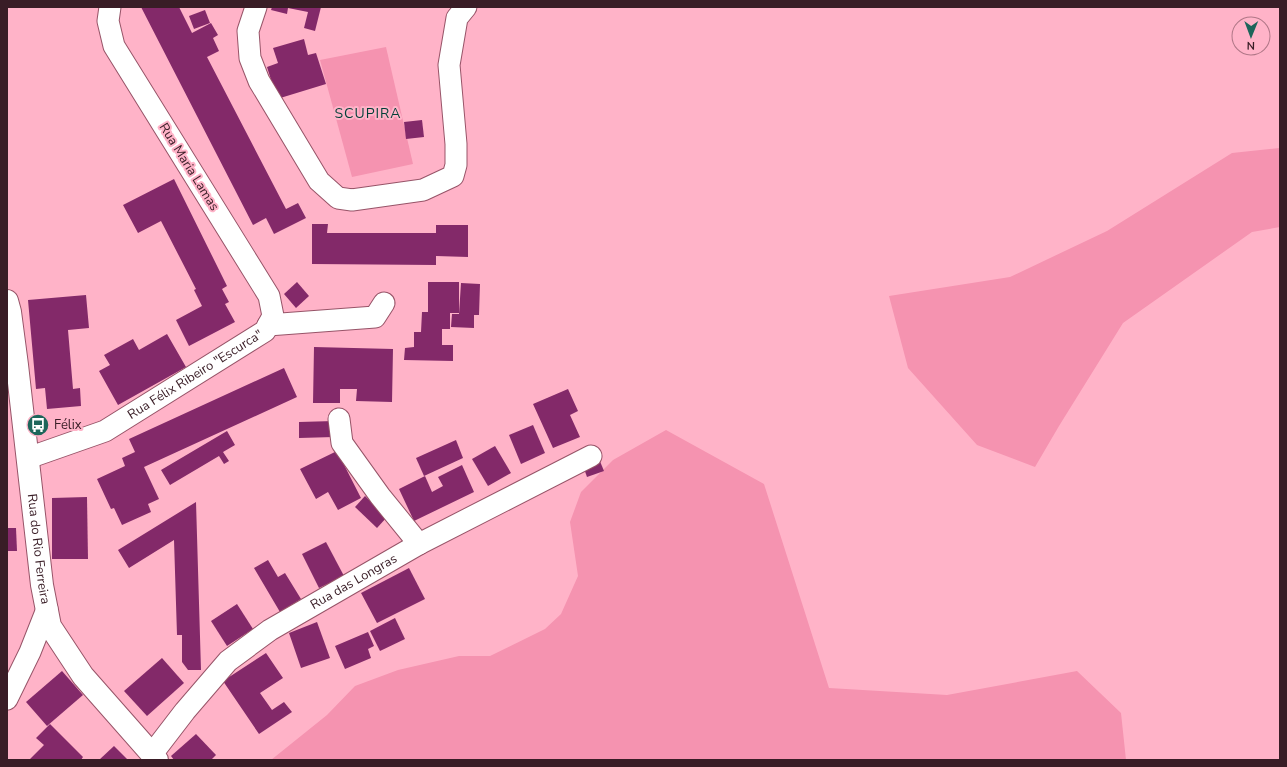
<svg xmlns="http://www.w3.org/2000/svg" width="1287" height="767" viewBox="0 0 1287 767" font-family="'Nunito Sans',sans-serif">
  <rect width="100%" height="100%" fill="#ffb3c8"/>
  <g fill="#f593b0">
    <polygon points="386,47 413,164 352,177 320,60"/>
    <polygon points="1280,148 1280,227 1252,232 1123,323 1059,426 1035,467 977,445 908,368 889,296 1010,277 1107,231 1232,153"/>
    <polygon points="666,430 764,484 829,688 947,695 1077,671 1121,713 1126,760 271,760 327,715 355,686 398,670 459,656 490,656 545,629 561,614 578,576 570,522 581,492 613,460"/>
  </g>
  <g fill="#832969">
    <polygon points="141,7 179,7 192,33 211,23 218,35 213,38 219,51 207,57 286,209 298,203 306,218 274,234 266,218 253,225"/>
    <polygon points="272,7 321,7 315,31 304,28 308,12 288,8 287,14 271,10"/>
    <polygon points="205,10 210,23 194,29 189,16"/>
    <polygon points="304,39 308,55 316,53 326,84 277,99 267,67 278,63 273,48"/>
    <polygon points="422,120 424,137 406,139 404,122"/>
    <polygon points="174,179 227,286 222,289 229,302 225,304 235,322 189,346 176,320 202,306 194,290 196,289 161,221 138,233 123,205"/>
    <polygon points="312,224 328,224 327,233 436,233 436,225 468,225 468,257 436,256 436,265 312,264"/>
    <polygon points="297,282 309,296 296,308 284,294"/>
    <polygon points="428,282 459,282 459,313 450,313 450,329 442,329 442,345 453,345 453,361 404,360 405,348 414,347 414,332 421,332 422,312 428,312"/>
    <polygon points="461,283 480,284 479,315 474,315 474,328 451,327 452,314 459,314"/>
    <polygon points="86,295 89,328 68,330 73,389 80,388 81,406 47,409 45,388 36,389 28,300"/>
    <polygon points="167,334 186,367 118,405 99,371 110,365 104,355 133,339 139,350"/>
    <polygon points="314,347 393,349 392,402 356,401 357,389 340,389 340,403 313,403"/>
    <polygon points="284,368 297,397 144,467 159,499 148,504 151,512 122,525 114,508 111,509 97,479 125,466 122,458 135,452 129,439"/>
    <polygon points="568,389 578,411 570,415 580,437 553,448 533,404"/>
    <polygon points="334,421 334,437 299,438 299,422"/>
    <polygon points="533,425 545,453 521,464 509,435"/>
    <polygon points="227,431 235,445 223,452 229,461 224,464 219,456 170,485 161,470"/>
    <polygon points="456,440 463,458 424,476 416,458"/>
    <polygon points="495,446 511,473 488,486 472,459"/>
    <polygon points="337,451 361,498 338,510 328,492 316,499 300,469"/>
    <polygon points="597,454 604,471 587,477 581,460"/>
    <polygon points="462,465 474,492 414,521 399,489 425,476 432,492 443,486 438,477"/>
    <polygon points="365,496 387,517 377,528 355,507"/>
    <polygon points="87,497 88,559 52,559 52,498"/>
    <polygon points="196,502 201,670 188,670 182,662 182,635 177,635 174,540 129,568 118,550"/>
    <polygon points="7,528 16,528 17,551 7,551"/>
    <polygon points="326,542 344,576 319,588 302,554"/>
    <polygon points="268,560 278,577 285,573 301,599 280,612 254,568"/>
    <polygon points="409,568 425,599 377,623 361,593"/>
    <polygon points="237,604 253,629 227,646 211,621"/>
    <polygon points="395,618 405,639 380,651 370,631"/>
    <polygon points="317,622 330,658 301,668 289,633"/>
    <polygon points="368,632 374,646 368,649 371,658 345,669 335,646"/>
    <polygon points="266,653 283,678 260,693 272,710 284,702 292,712 259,734 223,681"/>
    <polygon points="162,658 184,683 147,716 124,691"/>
    <polygon points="62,671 83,695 47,726 26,702"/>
    <polygon points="50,724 83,757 81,760 29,760 44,745 36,738"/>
    <polygon points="196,734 216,755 211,760 174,760 171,756"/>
    <polygon points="114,746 128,760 99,760"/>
  </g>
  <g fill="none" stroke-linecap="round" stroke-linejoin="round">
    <g stroke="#975468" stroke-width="23">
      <g id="minor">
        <polyline points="256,7 248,31 250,58 259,81 319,181 338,198 352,200 423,190 453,176 456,165 456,144 449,65 457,18 466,7"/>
        <polyline points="268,325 375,317 384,303"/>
        <polyline points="339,419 342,443 380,496 419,544"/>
        <path id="s1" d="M 28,458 L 105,431 L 265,331 L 273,316 L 269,296 L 114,46 L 108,21 L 110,7"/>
        <polyline points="7,699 30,652 47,609"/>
        <path id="s2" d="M 152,754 L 185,711 L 228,661 L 270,630 L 419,544 L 591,456"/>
      </g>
    </g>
    <g stroke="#975468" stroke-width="24">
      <g id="tertiary">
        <path id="s3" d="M 7,301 L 10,312 L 17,365 L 42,585 L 50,626 L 83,676 L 157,760"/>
      </g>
    </g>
    <use href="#minor" stroke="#fff" stroke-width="21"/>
    <use href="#tertiary" stroke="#fff" stroke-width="22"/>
  </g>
  <defs>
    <g id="bus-disc" transform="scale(1.15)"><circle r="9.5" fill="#1d655a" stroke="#ffb3c8"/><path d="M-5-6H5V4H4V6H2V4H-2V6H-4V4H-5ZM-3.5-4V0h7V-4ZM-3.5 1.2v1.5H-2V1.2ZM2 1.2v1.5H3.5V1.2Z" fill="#fff"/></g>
  </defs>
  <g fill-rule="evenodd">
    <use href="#bus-disc" x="38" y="425"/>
  </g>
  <g text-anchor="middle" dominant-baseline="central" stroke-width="4" stroke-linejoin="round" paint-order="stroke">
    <g font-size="13" fill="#391d26" stroke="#ffb3c8">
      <text transform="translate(189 167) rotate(58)">Rua Maria Lamas</text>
      <text stroke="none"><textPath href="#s1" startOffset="188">Rua Félix Ribeiro "Escurca"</textPath></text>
      <text stroke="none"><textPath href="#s3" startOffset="250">Rua do Rio Ferreira</textPath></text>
      <text stroke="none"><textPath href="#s2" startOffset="269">Rua das Longras</textPath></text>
    </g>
    <g font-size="13" fill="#391d26" stroke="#ffb3c8" text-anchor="start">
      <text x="54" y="425">Félix</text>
    </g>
    <g font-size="14" letter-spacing="1" fill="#003f37" stroke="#ffb3c8">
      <text x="368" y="113">SCUPIRA</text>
    </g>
  </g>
  <rect width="1287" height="767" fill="none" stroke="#391d26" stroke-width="16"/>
  <g transform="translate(1251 36) rotate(181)"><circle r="19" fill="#ffb3c8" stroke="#b07787"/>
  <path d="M0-3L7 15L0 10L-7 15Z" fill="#1d655a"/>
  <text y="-6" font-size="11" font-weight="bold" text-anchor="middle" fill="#391d26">N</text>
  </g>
</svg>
